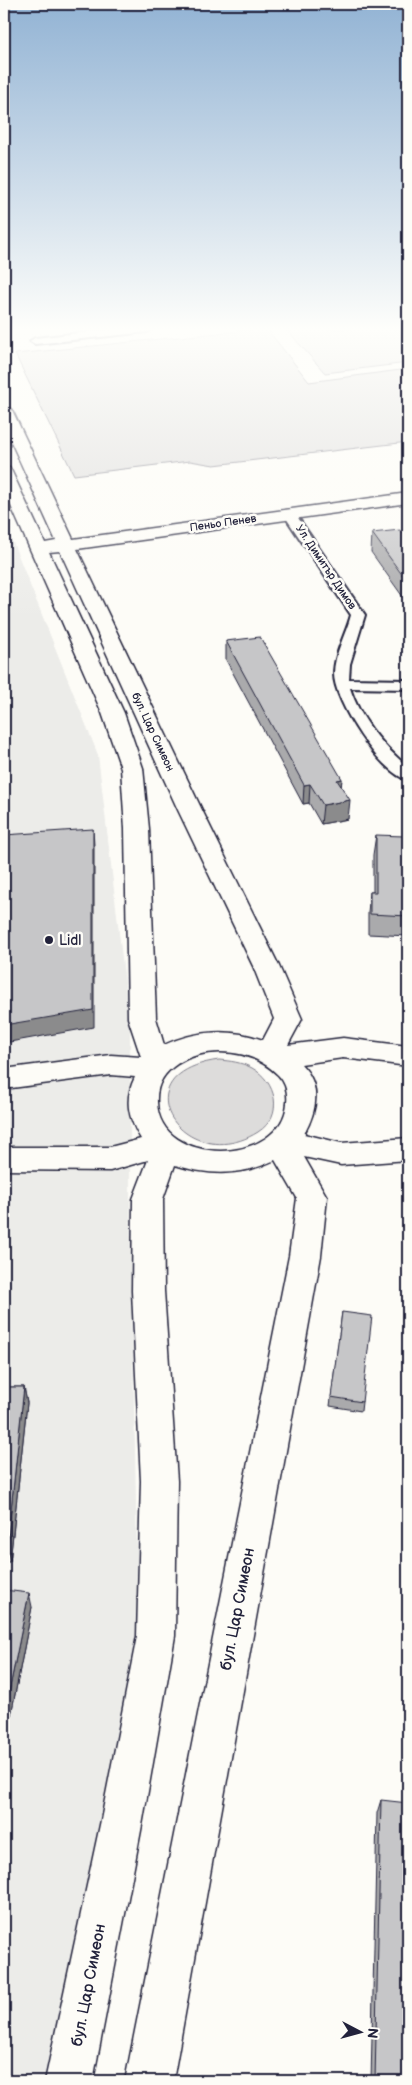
<svg xmlns="http://www.w3.org/2000/svg" width="412" height="2085" viewBox="0 0 412 2085" font-family="'Balsamiq Sans',sans-serif">
  <rect width="100%" height="100%" fill="#fdfcf7"/>
  <filter id="ink" filterUnits="userSpaceOnUse"><feTurbulence type="fractalNoise" baseFrequency=".02" numOctaves="2"/><feDisplacementMap in="SourceGraphic" scale="10" xChannelSelector="R" yChannelSelector="G"/><feConvolveMatrix kernelMatrix="1 2 1 2 8 2 1 2 1" color-interpolation-filters="sRGB"/></filter>
  <g filter="url(#ink)">
    <polygon fill="#ecece9" points="4,520 98,755 130,1025 130,1196 140,1705 60,2081 4,2081"/>
    <g fill="#dddcdb" stroke="#807f8b">
      <polygon points="257,329 267,329 309,382 408,369 408,442 214,465 190,461 74,475 15,354"/>
      <polygon points="286,329 408,329 408,363 325,373"/>
      <path d="M 219,1060 C 230,1061 241,1062 252,1068 C 276,1081 285,1115 258,1132 C 185,1178 115,1074 219,1060 Z"/>
    </g>
    <g fill="none" stroke-linecap="round" stroke-linejoin="round">
      <g stroke="#22223b" stroke-width="4">
        <g id="street">
          <polygon points="115,329 152,329 147,332 35,344 30,341 35,338"/>
          <path d="M 290,511 L 294,512 L 365,615 L 350,664 L 349,679 L 408,680 L 408,689 L 350,688 C 360,719 383,746 408,767 L 408,780 C 381,774 334,702 334,674 C 334,654 346,634 351,615 L 284,515 Z"/>
        </g>
      </g>
      <g stroke="#22223b" stroke-width="3">
        <path id="secondary" d="M 4,405 L 12,410 L 73,539 L 408,493 L 408,503 L 77,549 L 202,810 L 279,966 L 302,1019 L 288,1045 L 343,1038 L 408,1046 L 408,1066 L 343,1058 L 301,1064 C 322,1085 317,1111 304,1134 L 341,1143 L 408,1138 L 408,1160 L 341,1165 L 304,1157 L 327,1197 L 321,1256 L 173,2081 L 125,2081 L 289,1256 L 297,1198 L 275,1160 C 242,1176 210,1176 175,1165 L 163,1199 L 164,1291 L 177,1481 L 175,1636 L 143,1820 L 93,2081 L 45,2081 L 101,1820 L 137,1636 L 141,1481 L 132,1291 L 133,1199 L 148,1160 L 110,1171 L 4,1170 L 4,1147 L 110,1147 L 141,1139 C 128,1118 124,1099 135,1077 L 111,1075 L 4,1089 L 4,1069 L 111,1055 L 141,1057 L 128,1018 L 125,829 L 121,768 L 102,713 L 4,490 L 4,467 L 10,468 L 12,472 L 45,543 L 56,541 L 4,426 ZM 60,551 L 178,810 L 253,966 L 274,1019 L 263,1040 C 231,1028 196,1030 164,1045 L 156,1018 L 149,829 L 143,768 L 124,713 L 49,552 ZM 220,1052 C 243,1052 262,1059 278,1075 C 286,1083 288,1093 287,1103 C 282,1166 159,1168 157,1102 C 155,1068 191,1052 220,1052 Z"/>
      </g>
      <use href="#street" fill="#fdfcf7" fill-rule="evenodd"/>
      <use href="#secondary" fill="#fdfcf7" fill-rule="evenodd"/>
    </g>
    <g fill="#aaaaac" stroke="#22223b">
      <polygon points="372,533 408,540 408,604 371,552"/>
      <polygon points="226,641 342,779 341,786 348,819 321,824 309,803 303,804 226,660"/>
      <polygon points="376,835 406,894 408,894 408,936 368,934 368,912 370,892 373,892 373,855"/>
      <polygon points="342,1312 362,1402 361,1411 330,1406"/>
      <polygon points="4,1387 24,1387 27,1403 10,1562 4,1562"/>
      <polygon points="4,1590 32,1607 11,1715 4,1714"/>
      <polygon points="381,1800 408,2081 371,2081 377,1813"/>
    </g>
    <g fill="#8b8b8c" stroke="#22223b">
      <polygon points="342,779 340,798 337,780"/>
      <polygon points="310,784 309,803 303,804 304,785"/>
      <polygon points="350,800 348,819 321,824 323,805"/>
      <polygon points="93,829 94,846 94,1027 4,1043 4,1025"/>
      <polygon points="24,1387 27,1403 10,1562 7,1547"/>
      <polygon points="29,1593 32,1607 11,1715 7,1702"/>
    </g>
    <g fill="#c6c6c8" stroke="#22223b">
      <polygon points="400,530 408,540 408,583 372,533"/>
      <polygon points="260,637 342,779 337,780 350,800 323,805 310,784 304,785 226,641"/>
      <polygon points="93,829 93,1010 4,1025 4,835"/>
      <polygon points="376,835 404,836 406,894 408,894 408,916 370,914 370,892 376,892"/>
      <polygon points="342,1312 372,1316 362,1402 331,1397"/>
      <polygon points="4,1387 24,1387 7,1547 4,1547"/>
      <polygon points="4,1590 29,1593 7,1702 4,1701"/>
      <polygon points="381,1800 408,1803 408,2081 375,2081"/>
    </g>
  </g>
  <linearGradient id="sky" x2="0" y2="1"><stop stop-color="#92b3d4"/><stop offset="0.53" stop-color="#fefefb"/><stop offset="1" stop-color="#fefefb" stop-opacity="0"/></linearGradient>
  <rect width="412" height="621" fill="url(#sky)"/>
  <circle fill="#22223b" stroke="#fdfcf7" stroke-width="2" cx="49" cy="940" r="5"/>
  <g text-anchor="middle" dominant-baseline="central" stroke-width="5" stroke-linejoin="round" paint-order="stroke">
    <g font-size="11" fill="#22223b" stroke="#fdfcf7">
      <text transform="translate(223 523) rotate(-8)">Пеньо Пенев</text>
      <text transform="translate(326 567) rotate(56)">Ул. Димитър Димов</text>
      <text transform="translate(153 732) rotate(65)">бул. Цар Симеон</text>
    </g>
    <g font-size="14" fill="#22223b" stroke="#fdfcf7" text-anchor="start">
      <text x="59" y="940">Lidl</text>
    </g>
    <g font-size="16" fill="#22223b" stroke="#fdfcf7">
      <text transform="translate(238 1609) rotate(-79)">бул. Цар Симеон</text>
      <text transform="translate(89 1985) rotate(-79)">бул. Цар Симеон</text>
    </g>
  </g>
  <rect width="412" height="2085" fill="none" stroke="#fdfcf7" stroke-width="20"/>
  <rect x="10" y="10" width="392" height="2065" fill="none" stroke="#22223b" stroke-width="2" filter="url(#ink)"/>
  <g transform="translate(360 2032) rotate(96)" stroke="#fdfcf7" stroke-width="4" paint-order="stroke">
  <path d="M0-4L9 19L0 12L-9 19Z" fill="#22223b"/>
  <text y="-8" font-size="14" font-weight="bold" text-anchor="middle" fill="#22223b">N</text>
  </g>
</svg>
